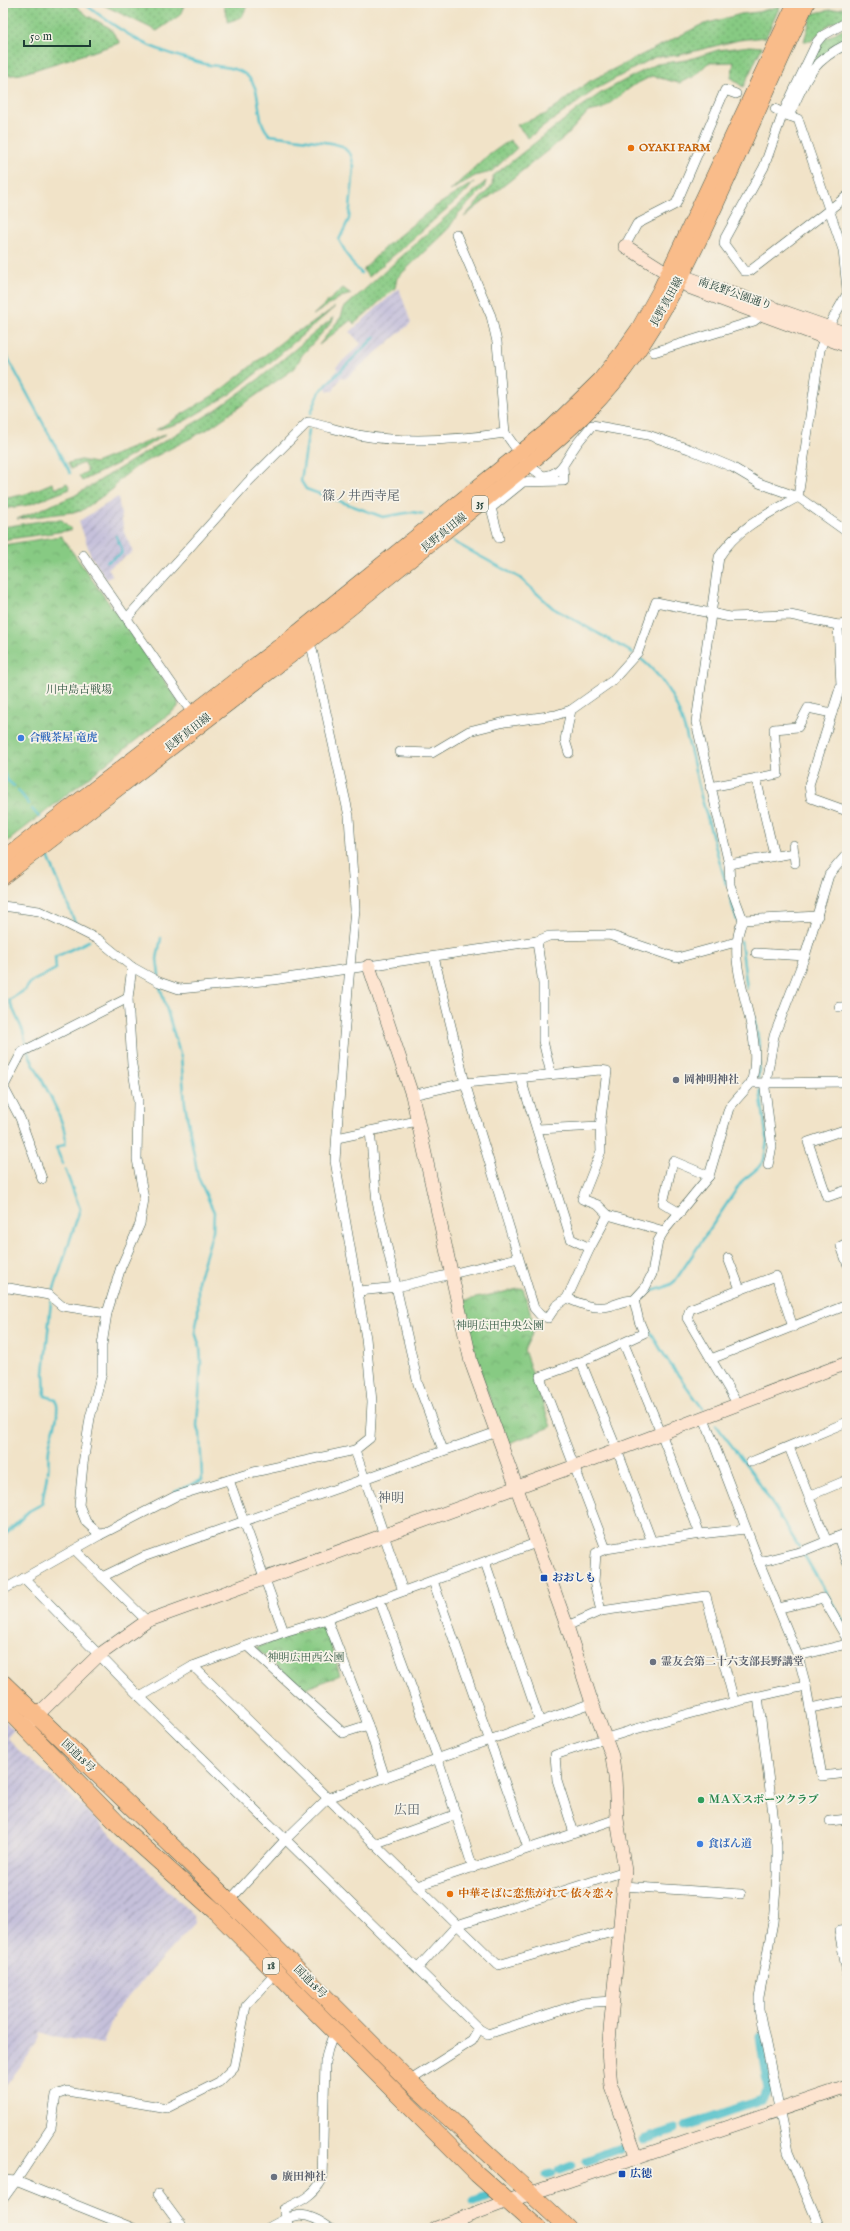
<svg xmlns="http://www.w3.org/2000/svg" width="850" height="2231" viewBox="0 0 850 2231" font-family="'IM FELL English','Noto Serif JP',serif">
  <defs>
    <pattern id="industrial-furrows" width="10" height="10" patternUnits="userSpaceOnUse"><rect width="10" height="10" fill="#c5c0da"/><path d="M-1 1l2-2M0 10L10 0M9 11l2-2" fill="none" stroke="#9f9db2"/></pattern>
    <pattern id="grass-dots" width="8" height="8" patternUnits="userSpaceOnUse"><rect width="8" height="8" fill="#87ca83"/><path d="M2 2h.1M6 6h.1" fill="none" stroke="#6ea56c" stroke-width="1.8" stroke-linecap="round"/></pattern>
    <pattern id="park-crowns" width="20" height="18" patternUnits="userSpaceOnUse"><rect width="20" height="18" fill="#87ca83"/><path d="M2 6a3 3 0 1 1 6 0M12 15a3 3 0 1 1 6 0" fill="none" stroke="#6ea56c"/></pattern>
  </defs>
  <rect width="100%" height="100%" fill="#f7f3e8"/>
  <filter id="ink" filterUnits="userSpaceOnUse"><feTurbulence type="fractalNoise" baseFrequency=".025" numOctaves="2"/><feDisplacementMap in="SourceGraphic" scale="8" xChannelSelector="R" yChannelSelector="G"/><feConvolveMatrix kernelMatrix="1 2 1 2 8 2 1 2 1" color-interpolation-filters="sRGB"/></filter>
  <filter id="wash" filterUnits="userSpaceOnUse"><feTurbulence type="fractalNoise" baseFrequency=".012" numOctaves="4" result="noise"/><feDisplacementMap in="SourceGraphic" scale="16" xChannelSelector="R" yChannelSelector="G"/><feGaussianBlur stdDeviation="0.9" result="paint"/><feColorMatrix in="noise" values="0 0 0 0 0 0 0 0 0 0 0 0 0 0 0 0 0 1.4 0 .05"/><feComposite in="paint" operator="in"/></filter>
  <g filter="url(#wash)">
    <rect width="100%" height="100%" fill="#f1e3c8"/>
    <g fill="url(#industrial-furrows)">
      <polygon points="399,288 411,323 345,379 341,377 333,391 328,391 324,385 338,370 336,367 361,344 350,332"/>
      <polygon points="118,497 124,532 133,552 108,568 113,576 106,579 91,556 79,521"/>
      <polygon points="3,1719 14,1730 7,1737 23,1755 53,1778 194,1916 195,1923 161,1959 115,2012 103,2044 52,2036 40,2032 36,2045 3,2090"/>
    </g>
    <g fill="url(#grass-dots)" stroke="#53845c">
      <polygon points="3,3 72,3 88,16 110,28 120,43 21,74 3,76"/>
      <polygon points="99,3 185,3 180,15 157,31"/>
      <polygon points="223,3 248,3 242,17 228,22"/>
      <polygon points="780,6 766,37 739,40 679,55 655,57 596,89 528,138 517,125 546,114 590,81 701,25 741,14 758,12"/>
      <path d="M 847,7 L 847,16 L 827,26 L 812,41 L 804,41 L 812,14 C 824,10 835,10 847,7 Z"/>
      <polygon points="847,26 847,40 840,43 808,67 822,41"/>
      <polygon points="750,46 762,47 743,87 731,78 734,62 708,63 693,77 679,83 652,76 634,85 602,109 588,112 566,136 464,217 492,186 493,176 578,109 601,93 627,79 657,64 687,60 718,50"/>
      <polygon points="510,140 517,148 491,172 475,176 450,191 482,160"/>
      <polygon points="486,181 484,188 458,214 449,228 397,278 395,288 354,324 351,320 319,345 341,317 344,308"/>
      <polygon points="474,182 467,191 369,277 363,270 385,247 433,208"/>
      <polygon points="343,288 351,294 341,297 313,315"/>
      <polygon points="335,307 278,356 230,394 183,422 156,430 217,393 293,333 307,327"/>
      <polygon points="334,317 332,322 302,355 295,368 208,429 137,466 119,480 113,489 81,511 17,519 74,496 214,411 259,379"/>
      <polygon points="166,434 119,463 82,481 79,476 88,471 83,463 71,469 68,463 81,460 95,463"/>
      <polygon points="52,483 55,489 67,483 70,489 28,505 3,509 3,499 26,494"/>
      <polygon points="47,520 62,520 72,530 3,540 3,527"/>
    </g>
    <g fill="url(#park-crowns)" stroke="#53845c">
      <polygon points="61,536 178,700 178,707 3,845 3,545"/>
      <polygon points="523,1288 535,1328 524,1350 551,1427 507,1444 473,1354 462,1301"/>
      <polygon points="324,1624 340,1675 302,1690 256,1648 282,1637"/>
    </g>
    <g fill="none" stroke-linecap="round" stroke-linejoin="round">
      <g stroke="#54c1ca" stroke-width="2.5">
        <path d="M 83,3 C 104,18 126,35 150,46 C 167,53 186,59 205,64 C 217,67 236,66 246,75 C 265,90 253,120 270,135 L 331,143 L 342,146 L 351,155 L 354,167 L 349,219 L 339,240 L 351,262 L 361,273"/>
        <polyline points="3,349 70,473"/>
        <polyline points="311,413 320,391 375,337"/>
        <polyline points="309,430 301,481 306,489 383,517 412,512 423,514"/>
        <polyline points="452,541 520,578 553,608 633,653"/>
        <polyline points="107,562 121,554 122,549 116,536"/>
        <path d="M 637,656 C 684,690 688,745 701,796 C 709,825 718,855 726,884"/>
        <polyline points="3,771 7,780 14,786"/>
        <polyline points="18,790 29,804"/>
        <polyline points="32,809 39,817"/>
        <polyline points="48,856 76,925"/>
        <polyline points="730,898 737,921"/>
        <polyline points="741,941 747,989"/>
        <polyline points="159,975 157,959 161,938"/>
        <polyline points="160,987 181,1057 185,1104 198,1177 214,1212 213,1231 198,1281 198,1314 195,1332 200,1347 201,1363 197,1426 200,1433 202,1480 175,1492"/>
        <path d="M 754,1018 C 760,1039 761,1056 758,1078"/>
        <polyline points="27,1048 23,1031 9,1000 25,990 31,982 56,969 55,957 89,941"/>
        <path d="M 28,1052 C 36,1072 70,1125 65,1144 L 56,1148 L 63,1164"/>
        <polyline points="52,1295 80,1209 65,1169"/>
        <path d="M 640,1309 L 641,1297 C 650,1288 665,1291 675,1281 L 742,1181 L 758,1168 L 764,1160 L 767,1141 L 760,1090"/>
        <polyline points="644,1322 668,1361 703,1409"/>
        <polyline points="716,1425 754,1475 799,1547"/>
        <path d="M 48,1472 C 49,1464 48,1457 49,1449 C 51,1431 61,1418 56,1399 L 45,1396 L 44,1373 L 51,1301"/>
        <polyline points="3,1537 29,1511 42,1504 47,1475"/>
        <polyline points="804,1555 847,1628"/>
      </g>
      <g stroke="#54c1ca" stroke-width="9">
        <polyline points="686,2126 762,2100 768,2090 760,2037"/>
        <polyline points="643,2140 675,2129"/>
        <polyline points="586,2161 621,2148"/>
        <polyline points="559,2171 572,2166"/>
        <polyline points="547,2175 551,2174"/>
        <polyline points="474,2202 487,2197"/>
      </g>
    </g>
  </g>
  <g filter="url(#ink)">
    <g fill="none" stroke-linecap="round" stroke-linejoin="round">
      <g stroke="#3e564a" stroke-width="10">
        <g id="street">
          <path d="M 847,44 C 809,63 806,80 789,116 L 783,113 L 764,167 L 725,238 L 724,244 L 744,271 L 750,271 L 847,196"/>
          <polyline points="775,109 783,113 817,42 822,36 847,22"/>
          <polyline points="789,116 798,119 843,250 847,289"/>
          <polyline points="456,234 491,316 497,342 505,433"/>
          <polyline points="625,246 637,224 676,204 725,90 736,94"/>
          <polyline points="654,352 754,321 762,315"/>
          <path d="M 798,497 C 768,514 738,527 719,557 L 696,722 L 729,864 L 730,885 L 743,920 C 720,969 768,1028 751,1083 L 847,1082"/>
          <polyline points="798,497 820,350 828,327 847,294"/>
          <polyline points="499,538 491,508 523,482 564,481 563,466"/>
          <polyline points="83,555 192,713"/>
          <path d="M 127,618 L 247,483 L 308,422 C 325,426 341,431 358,435 C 406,444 458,440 505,433 L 528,465 L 543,476 C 561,475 565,461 574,448 C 579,440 586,433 592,425 L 648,435 L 689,449 L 732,467 L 759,483 L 798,497 L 847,532"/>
          <polyline points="838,625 841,685 809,785 811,798 847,811"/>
          <polyline points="400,752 432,753 469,731 505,722 556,715 571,710 612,681 638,652 656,602 730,617 790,615 838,625 847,624"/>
          <polyline points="569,753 565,740 571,710"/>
          <polyline points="756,778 774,855"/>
          <polyline points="710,787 778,774 774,729 798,727 808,708 832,713"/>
          <polyline points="793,845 795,863"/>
          <polyline points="729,864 794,853"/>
          <polyline points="3,906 39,911 69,925 99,940 132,967 159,982 179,989 273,980 537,941 543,984 543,1041 551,1074"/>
          <polyline points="743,920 818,916"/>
          <polyline points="537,941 549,936 609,935 677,958 736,942"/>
          <polyline points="756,953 805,956"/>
          <path d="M 434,957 L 465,1083 L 534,1308 L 541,1316 L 548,1318 L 556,1306 L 567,1298 C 580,1304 595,1310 610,1306 C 619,1303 625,1300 634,1300 L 645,1288 L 652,1274 L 658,1241 L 664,1231 L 709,1176 L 729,1108 L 751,1083"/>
          <polyline points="839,1007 847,1007"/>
          <polyline points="521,1079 571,1239 590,1248"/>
          <polyline points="3,1086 20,1118 42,1179"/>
          <polyline points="3,1088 22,1052 128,998"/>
          <polyline points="412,1095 465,1083 600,1070 607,1071 600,1126 537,1129"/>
          <polyline points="847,1129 808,1142 827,1197 847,1190"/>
          <polyline points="370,1131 377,1202 418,1384 443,1450"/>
          <polyline points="337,1138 417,1121"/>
          <polyline points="768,1165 772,1147 765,1088 774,1036 805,956 829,875 847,854"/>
          <polyline points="680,1213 663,1203 673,1161 709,1176"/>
          <polyline points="608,1215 664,1231"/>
          <polyline points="847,1243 841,1246 847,1263"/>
          <polyline points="728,1258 740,1289"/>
          <polyline points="3,1289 9,1288 49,1295 62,1306 107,1313"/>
          <polyline points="359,1291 397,1287 518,1258"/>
          <polyline points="567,1298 590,1248 608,1215 598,1205 582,1199 601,1151 600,1126"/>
          <polyline points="711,1359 847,1305"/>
          <polyline points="581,1362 617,1450 652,1542"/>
          <polyline points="738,1405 687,1318 690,1309 776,1276 793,1327"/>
          <polyline points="704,1418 759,1562 798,1656 806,1686 822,1776 847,1773"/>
          <polyline points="789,1447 827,1542"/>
          <polyline points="355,1450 403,1591"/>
          <polyline points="751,1462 847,1422"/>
          <polyline points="229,1480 284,1632"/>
          <polyline points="809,1496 847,1480"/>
          <polyline points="700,1534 746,1529"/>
          <polyline points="100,1535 86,1522 79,1505 83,1464 90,1418 102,1373 102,1345 107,1313 121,1267 140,1224 144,1199 137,1159 138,1101 132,1065 128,998 132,967"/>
          <polyline points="838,1537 847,1562"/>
          <polyline points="606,1549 540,1377 581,1362 644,1333 639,1321 634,1300"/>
          <polyline points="75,1550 147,1621"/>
          <polyline points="485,1562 540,1722"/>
          <polyline points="759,1562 803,1551 847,1533"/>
          <polyline points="102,1577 143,1557 497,1432"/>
          <polyline points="24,1578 140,1697 479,2029 488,2034 582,2003 612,2001"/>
          <polyline points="433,1581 528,1848"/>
          <polyline points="3,1590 100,1535 176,1496 254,1472 355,1450 370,1438 372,1402 366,1338 335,1161 342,1059 355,909 349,816 312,649 304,639"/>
          <polyline points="379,1599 438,1759 473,1868"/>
          <polyline points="779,1608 823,1598 847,1639"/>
          <polyline points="601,1611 594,1582 596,1553 606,1549 700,1534 661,1433 624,1344"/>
          <polyline points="327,1619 368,1725 385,1778"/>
          <polyline points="567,1626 601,1611 706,1596 734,1701"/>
          <polyline points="248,1646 343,1733 368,1725"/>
          <polyline points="798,1656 847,1644"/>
          <polyline points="193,1666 498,1965 619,1930"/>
          <polyline points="758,1696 777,1845 777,1875 773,1922 759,1997 759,2010 788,2152 820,2228"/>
          <polyline points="140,1697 193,1666 284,1632 327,1619 536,1543"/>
          <polyline points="810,1708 847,1701"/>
          <polyline points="830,1821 847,1819"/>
          <path d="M 574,1833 L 557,1780 L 555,1755 C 637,1727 721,1703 806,1686"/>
          <polyline points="374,1844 457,1814"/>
          <polyline points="417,1886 617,1819"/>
          <polyline points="623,1886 741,1894"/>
          <polyline points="229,1901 286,1839 328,1798 592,1703"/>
          <polyline points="847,1930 839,1931 847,1973"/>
          <polyline points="418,1968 457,1925 625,1871"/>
          <polyline points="409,2081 472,2041 479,2029"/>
          <polyline points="3,2180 16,2181 51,2128 56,2095 67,2091 167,2108 219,2082 234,2067 246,2006 277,1972"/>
          <polyline points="158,2194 183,2228"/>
          <polyline points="3,2199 16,2181 133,2228"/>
          <polyline points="166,2228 181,2224"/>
          <path d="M 268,2228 C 295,2213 304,2209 330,2228"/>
          <path d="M 289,2228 L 284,2209 C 300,2202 314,2195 322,2180 L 325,2062 L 328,2049 L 335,2030"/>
        </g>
      </g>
      <g stroke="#3e564a" stroke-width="14">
        <g id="secondary">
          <polyline points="625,246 691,288 847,346"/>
          <polyline points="688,278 847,334"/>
          <polyline points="369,966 412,1095 471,1362 567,1626 592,1703 612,1756 615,1777 617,1819 625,1871 608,2052 611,2086 637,2158"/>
          <polyline points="31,1721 99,1655 147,1621 575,1466 847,1363"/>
          <polyline points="436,2228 508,2201 847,2087"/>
        </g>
      </g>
      <g stroke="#3e564a" stroke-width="16">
        <g id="primary">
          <polyline points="3,859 298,632 552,427 600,380 620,355 639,328 660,290 795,3"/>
          <path d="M 3,877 L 307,643 L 528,465 C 568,432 606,398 635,355 C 664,314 685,270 706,226 C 741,152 772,77 807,3"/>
        </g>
      </g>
      <g stroke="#3e564a" stroke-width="18">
        <g id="highway">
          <polyline points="3,1683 229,1901 409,2081 568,2228"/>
          <polyline points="3,1705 122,1828 216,1912 477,2174 538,2228"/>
        </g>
      </g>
      <use href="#street" stroke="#fff" stroke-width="9"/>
      <use href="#secondary" stroke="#fde4d0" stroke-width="13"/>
      <use href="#primary" stroke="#f9bc8a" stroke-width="15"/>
      <use href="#highway" stroke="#f9bc8a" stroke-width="17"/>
    </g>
  </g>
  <g fill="#e8710a" stroke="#f7f3e8" stroke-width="1.5">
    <circle cx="631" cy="148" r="4"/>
    <circle cx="450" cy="1894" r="4"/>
  </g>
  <g fill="#3f7fe0" stroke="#f7f3e8" stroke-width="1.5">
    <circle cx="21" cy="738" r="4"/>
    <circle cx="700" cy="1844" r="4"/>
  </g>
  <g fill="#6b7280" stroke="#f7f3e8" stroke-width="1.5">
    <circle cx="676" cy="1080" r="4"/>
    <circle cx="653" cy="1662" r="4"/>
    <circle cx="274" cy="2177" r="4"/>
  </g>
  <g fill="#1a4fb4" stroke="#f7f3e8" stroke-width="1.5">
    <rect x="540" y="1574" width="8" height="8" rx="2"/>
    <rect x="618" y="2170" width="8" height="8" rx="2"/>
  </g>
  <circle fill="#2e9e5b" stroke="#f7f3e8" stroke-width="1.5" cx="701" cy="1800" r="4"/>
  <g text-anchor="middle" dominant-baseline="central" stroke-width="3.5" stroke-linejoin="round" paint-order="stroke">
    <g fill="#f7f3e8" stroke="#60746a" stroke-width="1">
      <rect x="472" y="496" width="16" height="16" rx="3"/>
      <rect x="263" y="1958" width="16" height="16" rx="3"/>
    </g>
    <g font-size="10" font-weight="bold" fill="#1f3d34">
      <text x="480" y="504">35</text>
      <text x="271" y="1966">18</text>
    </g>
    <g font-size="11" font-weight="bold" fill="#c56008" stroke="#f7f3e8" text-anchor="start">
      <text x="639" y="148">OYAKI FARM</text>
      <text x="458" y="1894">中華そばに恋焦がれて 依々恋々</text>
    </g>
    <g font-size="11" fill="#1f3d34" stroke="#f7f3e8">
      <text transform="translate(735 294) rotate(19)">南長野公園通り</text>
      <text transform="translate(667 302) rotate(-61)">長野真田線</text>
      <text transform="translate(444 533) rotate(-39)">長野真田線</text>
      <text transform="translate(188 733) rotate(-38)">長野真田線</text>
      <text transform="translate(78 1756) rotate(44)">国道18号</text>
      <text transform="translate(310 1982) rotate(45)">国道18号</text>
    </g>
    <g font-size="11" fill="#345944" stroke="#f7f3e8">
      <text x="79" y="690">川中島古戦場</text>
      <text x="500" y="1326">神明広田中央公園</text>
      <text x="306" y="1658">神明広田西公園</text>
    </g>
    <g font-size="11" font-weight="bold" fill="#366cbe" stroke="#f7f3e8" text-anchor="start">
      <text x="29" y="738">合戦茶屋 竜虎</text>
      <text x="708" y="1844">食ぱん道</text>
    </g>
    <g font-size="11" font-weight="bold" fill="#5b616d" stroke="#f7f3e8" text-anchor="start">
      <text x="684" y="1080">岡神明神社</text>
      <text x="661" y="1662">霊友会第二十六支部長野講堂</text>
      <text x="282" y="2177">廣田神社</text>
    </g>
    <g font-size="11" font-weight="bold" fill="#164399" stroke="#f7f3e8" text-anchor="start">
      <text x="552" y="1578">おおしも</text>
      <text x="630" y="2174">広徳</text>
    </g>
    <g font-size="11" font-weight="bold" fill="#27864d" stroke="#f7f3e8" text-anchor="start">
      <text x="709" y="1800">ＭＡＸスポーツクラブ</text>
    </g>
    <g font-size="13" fill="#58626a" stroke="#f7f3e8">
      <text x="361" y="496">篠ノ井西寺尾</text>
      <text x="391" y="1498">神明</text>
      <text x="407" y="1810">広田</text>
    </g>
  </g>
  <rect width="850" height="2231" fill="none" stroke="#f7f3e8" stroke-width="16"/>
  <path d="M24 40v6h66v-6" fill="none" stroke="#1f3d34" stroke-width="2"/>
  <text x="30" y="40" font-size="12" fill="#1f3d34" stroke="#f7f3e8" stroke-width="3" paint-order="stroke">50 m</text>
</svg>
